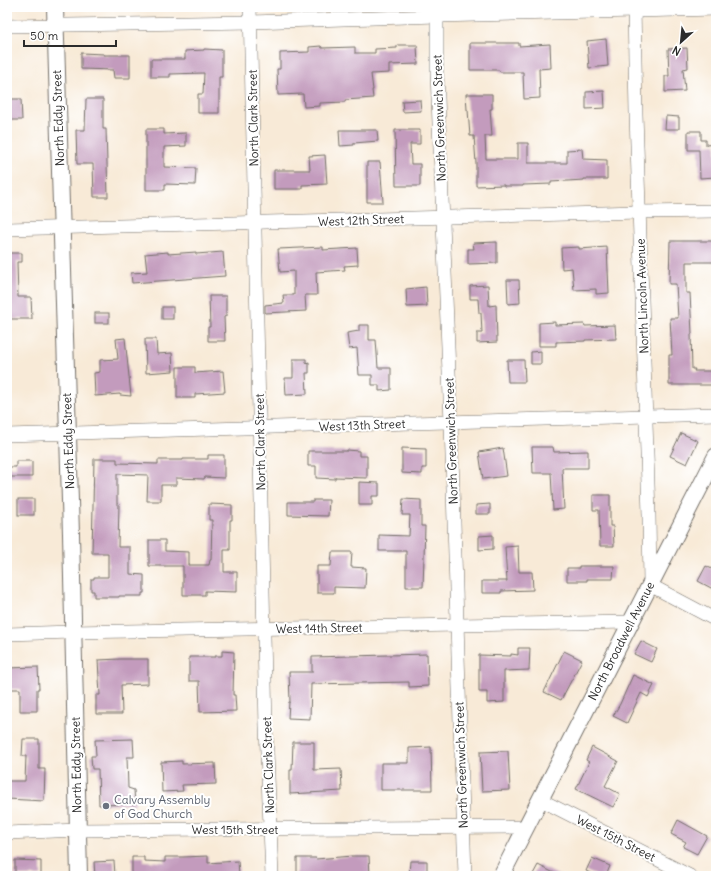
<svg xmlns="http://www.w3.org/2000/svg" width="723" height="883" viewBox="0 0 723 883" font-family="Delius,sans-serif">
  <rect width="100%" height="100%" fill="#fff"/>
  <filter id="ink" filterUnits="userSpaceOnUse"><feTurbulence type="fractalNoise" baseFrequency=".025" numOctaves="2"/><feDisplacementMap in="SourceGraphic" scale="8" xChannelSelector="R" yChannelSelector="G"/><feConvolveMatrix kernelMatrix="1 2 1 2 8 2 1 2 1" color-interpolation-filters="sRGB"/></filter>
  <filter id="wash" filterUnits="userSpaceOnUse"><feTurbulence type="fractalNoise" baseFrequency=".012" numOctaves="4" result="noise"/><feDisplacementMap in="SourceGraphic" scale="16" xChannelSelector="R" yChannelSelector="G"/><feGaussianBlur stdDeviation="0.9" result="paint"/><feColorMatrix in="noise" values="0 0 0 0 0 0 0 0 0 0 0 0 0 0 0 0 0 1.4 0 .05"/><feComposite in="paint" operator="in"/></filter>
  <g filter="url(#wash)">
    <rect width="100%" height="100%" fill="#f8ead7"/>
    <g id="blocks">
      <g fill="#c39bbd">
        <polygon points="606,39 608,66 589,68 587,41"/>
        <polygon points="470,43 519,43 519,46 550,44 551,68 539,69 540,98 524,99 523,72 500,72 499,70 470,70"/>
        <polygon points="397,45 417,45 418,64 389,65 389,73 371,74 373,90 372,90 373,98 345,100 345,102 320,103 320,106 304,107 303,94 278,95 277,69 280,69 280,53 309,52 309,47 321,46 322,48 355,47 355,53 375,53 375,49 397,48"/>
        <polygon points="687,48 688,68 683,69 685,91 665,92 665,76 669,76 668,49"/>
        <polygon points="204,49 222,50 222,77 219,77 219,113 198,113 198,94 203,94 204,73 170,74 170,77 151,77 151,59 185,59 185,51 204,50"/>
        <polygon points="81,53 104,54 104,55 130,55 130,78 114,78 113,70 81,69"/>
        <polygon points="604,91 605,108 586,109 586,92"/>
        <polygon points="466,94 492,94 492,109 490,109 492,136 485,136 486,159 518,159 518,143 528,143 528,163 567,163 567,150 582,149 583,159 607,160 607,179 584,179 584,180 551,182 551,184 523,185 523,186 504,186 504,185 476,186 476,163 474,136 470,136 468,110 467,110"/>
        <polygon points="7,99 21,99 22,120 7,120"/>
        <polygon points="86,99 103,99 103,129 106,129 108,197 94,197 93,164 77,164 76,130 85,130"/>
        <polygon points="420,100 421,111 403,112 402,101"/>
        <polygon points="666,116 679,117 679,129 665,129"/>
        <polygon points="146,129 164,129 164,134 186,133 186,146 164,147 164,167 196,168 195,185 165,184 165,190 146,190"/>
        <polygon points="339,130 377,130 378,141 354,143 354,145 340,146"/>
        <polygon points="395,130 420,130 420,144 410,144 411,164 420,164 420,186 396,186"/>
        <polygon points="688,131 701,131 701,140 706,140 706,145 716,144 716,177 700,178 699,150 688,150"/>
        <polygon points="325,155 327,184 302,185 302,189 274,189 274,170 310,170 309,156"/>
        <polygon points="367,162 380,162 383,202 367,202"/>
        <polygon points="670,241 715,241 715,262 686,262 686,293 690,293 692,334 691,334 692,369 695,369 694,371 716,371 716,385 669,385 669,355 672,355 670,318 678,318 676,284 669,284"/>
        <polygon points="497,242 497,263 468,264 468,249 474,249 473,243"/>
        <polygon points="323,247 323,250 357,248 358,265 344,266 345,270 316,272 317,295 305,295 306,311 265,313 265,305 284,303 283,295 294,295 294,271 280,272 278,249"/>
        <polygon points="579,247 579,249 607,247 609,293 596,294 596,289 574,290 572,268 562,269 561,248"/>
        <polygon points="168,252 168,254 196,252 196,254 223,252 225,276 132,283 131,273 147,272 145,254"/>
        <polygon points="7,253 22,253 22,262 17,262 18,297 31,297 32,319 7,319"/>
        <polygon points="507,280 519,280 520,303 508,304"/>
        <polygon points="488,285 489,306 496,305 497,342 477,343 477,333 482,333 481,313 479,313 478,299 470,299 470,286"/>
        <polygon points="426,287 427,306 407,307 406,289"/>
        <polygon points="209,296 226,296 226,316 224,317 225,341 208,341 208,327 210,327"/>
        <rect x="162" y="307" width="11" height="12"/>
        <rect x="95" y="313" width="14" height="10"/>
        <polygon points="555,322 555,325 584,324 585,326 615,325 616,339 585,340 585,341 556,342 556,346 539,346 539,323"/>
        <polygon points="359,325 369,325 369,340 376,340 378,368 391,368 391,390 379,391 379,385 372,385 372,375 359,375 357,348 349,349 347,333 359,331"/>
        <polygon points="125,338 131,396 120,395 120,394 95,396 94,373 100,372 100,360 118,359 116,339"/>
        <polygon points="145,339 156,339 157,354 172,353 173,371 146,373"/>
        <polygon points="541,351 541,364 531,364 531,352"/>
        <polygon points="293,359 306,359 306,363 309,362 309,373 306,373 307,394 286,395 285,378 293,378"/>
        <polygon points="507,360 524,360 525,382 508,382"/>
        <polygon points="177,367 195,367 195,373 223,371 225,392 195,394 195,398 177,398"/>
        <polygon points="681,433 698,441 687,464 670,456"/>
        <polygon points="532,447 553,447 554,452 588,451 588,468 562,468 564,509 553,510 551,473 533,473"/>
        <polygon points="402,448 426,449 426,468 422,468 422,474 402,473"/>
        <polygon points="503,448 507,476 483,479 479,452"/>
        <polygon points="347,450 359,451 359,456 367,456 367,478 335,477 335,479 316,478 316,466 308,466 308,451 347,451"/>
        <polygon points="208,455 224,455 224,478 205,477 204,479 176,478 176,485 161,485 161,501 147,501 148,475 117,474 117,504 119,504 118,547 130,547 130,574 144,575 144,593 142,593 142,596 119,596 119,597 94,597 94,591 91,591 91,579 94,579 94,577 108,577 108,553 92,553 94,459 117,459 117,463 158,464 158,460 183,460 183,459 208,459"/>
        <polygon points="16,461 32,461 32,477 7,477 7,467 16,467"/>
        <polygon points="359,482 379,483 379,496 372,496 372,505 359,505"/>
        <polygon points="593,495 610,495 610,526 613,526 614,546 600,546 599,510 593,510"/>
        <rect x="18" y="499" width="16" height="16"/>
        <polygon points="403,499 421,500 421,526 425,526 423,587 406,587 406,551 379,551 379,535 409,536 410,515 402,515"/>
        <polygon points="313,500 329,500 328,516 288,515 288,502 313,502"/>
        <polygon points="209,504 232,505 232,520 230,520 230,550 224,550 224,572 237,572 237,592 205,591 205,595 183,595 183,566 149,566 149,540 165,540 165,551 189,552 189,565 209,565 210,560 211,560 212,520 209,520"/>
        <polygon points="490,504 490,514 476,514 476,505"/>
        <polygon points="493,535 493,549 479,550 479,536"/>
        <polygon points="518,546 519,572 532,572 533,590 501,591 501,593 482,593 482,581 507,581 505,547"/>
        <polygon points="332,552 352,552 351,567 366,568 365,588 334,587 334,593 317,593 317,566 331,566"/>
        <polygon points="579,566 614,566 613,579 587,579 587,581 567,581 567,568 579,568"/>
        <polygon points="706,566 716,571 716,584 713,589 698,581"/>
        <polygon points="641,641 657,649 651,662 634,654"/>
        <polygon points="518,648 530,648 529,670 504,671 504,702 487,703 487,692 479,692 479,655 511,656 511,654 518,655"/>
        <polygon points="222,651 234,652 233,695 235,695 236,711 200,712 199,681 189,681 189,657 215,657 215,656 222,656"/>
        <polygon points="564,651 582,660 561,700 544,692"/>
        <polygon points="427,654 428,686 409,687 409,682 311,684 310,719 288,718 289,702 290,702 289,672 312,672 312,657"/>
        <polygon points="120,659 148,659 148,684 121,685 122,714 96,714 96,695 100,695 98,660"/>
        <polygon points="38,667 39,689 37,689 37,711 20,711 20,689 7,689 7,668"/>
        <polygon points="633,675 654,685 648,697 641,693 627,723 613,716 620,704"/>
        <polygon points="23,739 39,739 39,769 45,769 44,801 7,799 7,781 25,781 26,756 22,756"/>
        <polygon points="133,739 134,757 127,757 128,788 134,790 135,804 99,805 98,769 92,769 91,756 96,756 95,740"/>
        <polygon points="293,742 314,742 314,770 341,769 342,791 290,794 290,770 292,770"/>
        <polygon points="431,747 432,790 381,790 381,763 409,763 409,748"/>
        <polygon points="592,747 618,761 605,786 620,794 613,807 576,789 589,762 586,760"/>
        <polygon points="508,751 510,790 482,791 480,752"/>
        <polygon points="182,761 182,764 215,763 216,784 182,785 183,791 162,792 161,762"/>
        <polygon points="678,820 707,836 697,854 683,847 686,842 671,834"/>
        <polygon points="208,856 208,863 238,861 239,876 132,876 132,857 144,857 144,861 165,862 165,857 183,857"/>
        <polygon points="352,856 369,856 370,876 297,876 297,858 316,858 316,859"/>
        <polygon points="592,858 610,866 606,876 597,876 586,871"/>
        <polygon points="15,860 41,861 41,876 15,876"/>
        <polygon points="114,861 115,875 95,876 94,862"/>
        <polygon points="410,861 427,861 427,876 409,875"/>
        <polygon points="538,865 560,876 532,876"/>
      </g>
    </g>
  </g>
  <g filter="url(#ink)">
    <use href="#blocks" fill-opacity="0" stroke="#736e67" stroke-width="1"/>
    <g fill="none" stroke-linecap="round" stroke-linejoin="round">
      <g stroke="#736e67" stroke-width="14">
        <g id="minor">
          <polyline points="250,7 266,727 272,876"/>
          <polyline points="437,7 437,73 451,422 460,722 465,876"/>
          <polyline points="634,7 636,114 649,515 650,585 716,620"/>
          <polyline points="7,26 251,22 437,16 716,9"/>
          <polyline points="7,229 639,212 716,211"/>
          <polyline points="7,435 716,414"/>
          <polyline points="7,634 73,632 630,622"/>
          <polyline points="541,800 690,876"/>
          <polyline points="7,833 78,830 526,827"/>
        </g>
      </g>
      <g stroke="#736e67" stroke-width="18">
        <g id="major">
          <polyline points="55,7 71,534 79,876"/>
          <polyline points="501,876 716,456"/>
        </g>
      </g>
      <use href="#minor" stroke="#fff" stroke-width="13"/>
      <use href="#major" stroke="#fff" stroke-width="16"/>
    </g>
  </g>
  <circle fill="#6b7280" stroke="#fff" stroke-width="1.5" cx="106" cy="806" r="4"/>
  <g text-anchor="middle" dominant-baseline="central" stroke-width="4" stroke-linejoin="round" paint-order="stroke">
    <g font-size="12" fill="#2b2b2b" stroke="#fff">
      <text transform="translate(58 118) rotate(-92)">North Eddy Street</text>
      <text transform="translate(253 118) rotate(-91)">North Clark Street</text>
      <text transform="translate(439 118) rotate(-92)">North Greenwich Street</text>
      <text transform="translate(361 220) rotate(-2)">West 12th Street</text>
      <text transform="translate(642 296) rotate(-92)">North Lincoln Avenue</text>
      <text transform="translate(362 425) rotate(-2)">West 13th Street</text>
      <text transform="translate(68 441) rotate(-92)">North Eddy Street</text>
      <text transform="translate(451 441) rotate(-92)">North Greenwich Street</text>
      <text transform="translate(260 442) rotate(-91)">North Clark Street</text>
      <text transform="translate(319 628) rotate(-1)">West 14th Street</text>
      <text transform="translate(621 641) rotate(-63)">North Broadwell Avenue</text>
      <text transform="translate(76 765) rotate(-91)">North Eddy Street</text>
      <text transform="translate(268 765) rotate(-92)">North Clark Street</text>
      <text transform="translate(461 765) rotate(-92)">North Greenwich Street</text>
      <text x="235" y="829">West 15th Street</text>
      <text transform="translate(616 838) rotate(27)">West 15th Street</text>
    </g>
    <g font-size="12" fill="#5b616d" stroke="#fff" text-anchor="start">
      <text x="114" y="799">Calvary Assembly<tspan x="114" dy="14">of God Church</tspan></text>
    </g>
  </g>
  <rect width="723" height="883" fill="none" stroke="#fff" stroke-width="24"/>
  <g transform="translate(681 42) rotate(207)" stroke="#ffffff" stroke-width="3" paint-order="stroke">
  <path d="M0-3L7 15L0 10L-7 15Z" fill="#2b2b2b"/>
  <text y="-6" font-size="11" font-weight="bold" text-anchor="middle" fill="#2b2b2b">N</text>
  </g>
  <path d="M24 40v6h92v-6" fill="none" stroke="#2b2b2b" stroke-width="2"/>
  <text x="30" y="40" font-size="12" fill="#2b2b2b" stroke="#ffffff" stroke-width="3" paint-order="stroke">50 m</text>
</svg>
